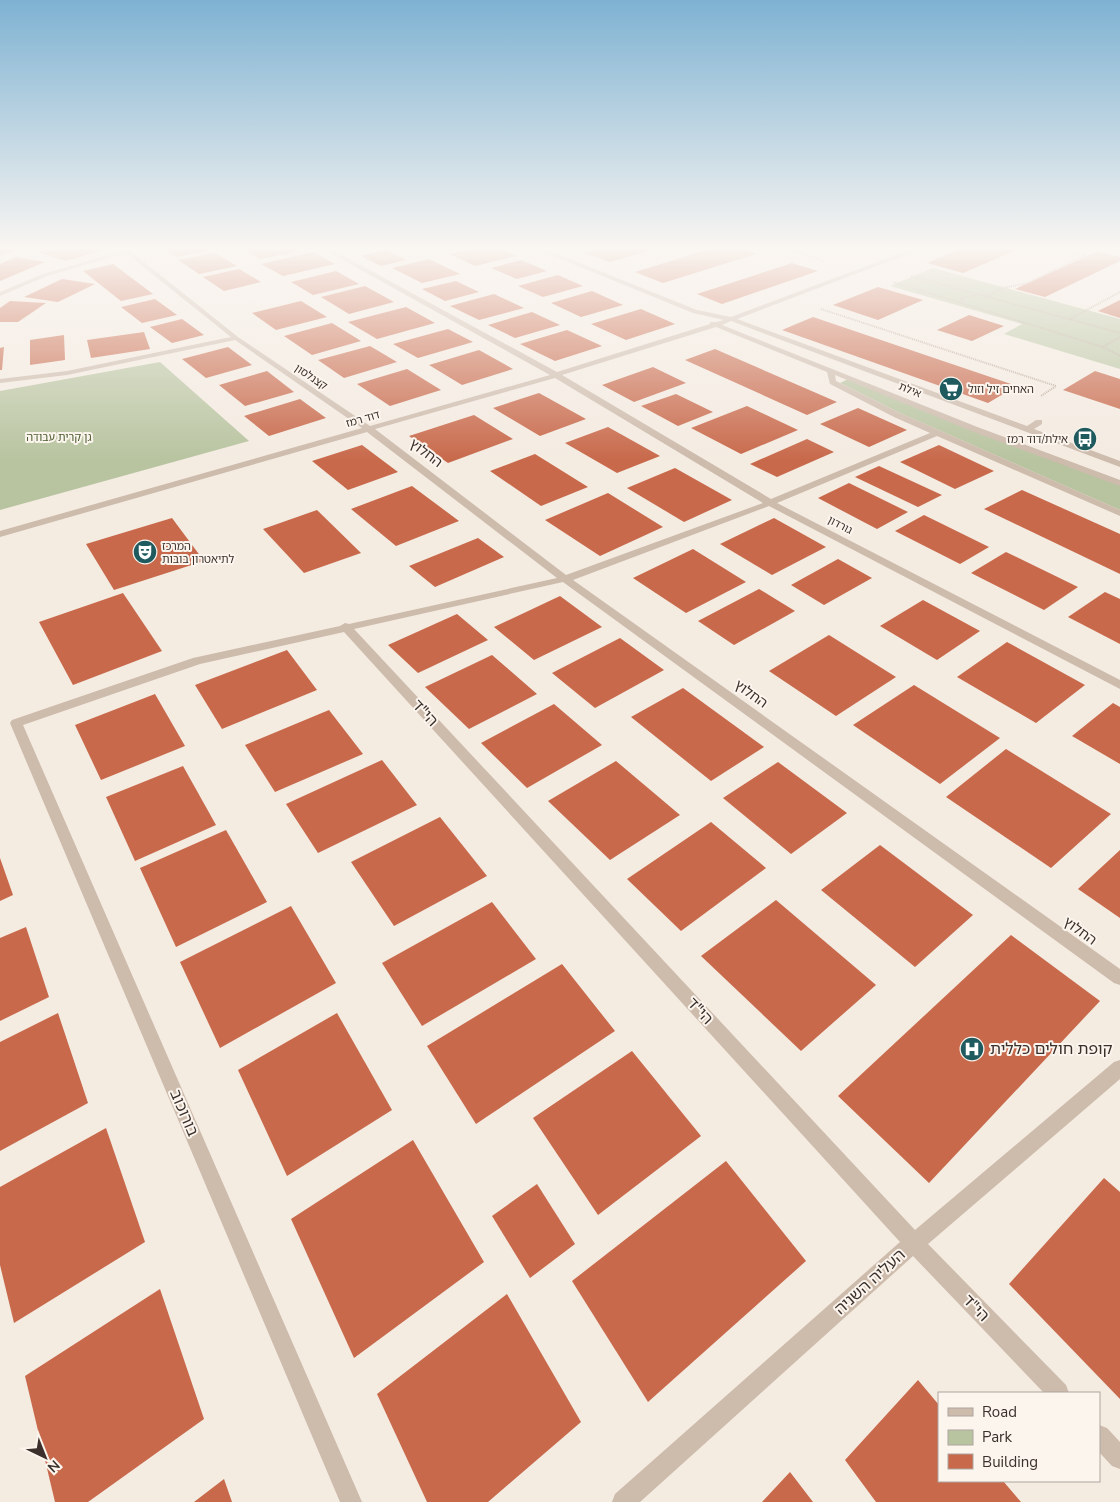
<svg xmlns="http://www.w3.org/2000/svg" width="1120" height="1502" viewBox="0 0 1120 1502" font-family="'Nunito Sans','Noto Sans Hebrew',sans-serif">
  <rect width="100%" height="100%" fill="#f4ebe1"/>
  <g fill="#b8c4a0">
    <polygon points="933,268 1120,319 1120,369 1004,334 1022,324 890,286"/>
    <polygon points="160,362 249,441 0,510 0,391"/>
    <polygon points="848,379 1120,482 1120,510 902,414 840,383"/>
  </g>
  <g fill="#c8694b">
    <polygon points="0,249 19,249 19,250 0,255"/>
    <polygon points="47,249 103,249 103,250 66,261 38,252"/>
    <polygon points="164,249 208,249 208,250 176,257"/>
    <polygon points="243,249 296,249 299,251 260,259"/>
    <polygon points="472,249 501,249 516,256 475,266 450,254"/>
    <polygon points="597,249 652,249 652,250 610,262 585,253"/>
    <polygon points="710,249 743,249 756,254 663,283 635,272"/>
    <polygon points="961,249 1019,249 963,273 927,263"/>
    <polygon points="386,250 406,260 381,266 361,256"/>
    <polygon points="313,252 335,264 283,276 261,264"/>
    <polygon points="1096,252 1120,257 1120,261 1045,297 1015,289"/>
    <polygon points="215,253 237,266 199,274 178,260"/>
    <polygon points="16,257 45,262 0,281 0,264"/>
    <polygon points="429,259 460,274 422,283 392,268"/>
    <polygon points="521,260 547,271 517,279 491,268"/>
    <polygon points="792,263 818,271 722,304 697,294"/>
    <polygon points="113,264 153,294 121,301 83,271"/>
    <polygon points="239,269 261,282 224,291 203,277"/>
    <polygon points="336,271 359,284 313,295 291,282"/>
    <polygon points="558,275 583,286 543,297 518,286"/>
    <polygon points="62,279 95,284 58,302 24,297"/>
    <polygon points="456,281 479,292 445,301 422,289"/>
    <polygon points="365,286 394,302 349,314 321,297"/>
    <polygon points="878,287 923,300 878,320 833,305"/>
    <polygon points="592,291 623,305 581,317 551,303"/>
    <polygon points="494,294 524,308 479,320 450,306"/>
    <polygon points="155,299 177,315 142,323 121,307"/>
    <polygon points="1120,300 1120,318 1098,311"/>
    <polygon points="10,301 46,303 18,322 0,322 0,308"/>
    <polygon points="301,301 327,317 276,330 252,313"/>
    <polygon points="406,307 435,323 377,339 348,322"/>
    <polygon points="641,309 675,324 626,340 591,324"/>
    <polygon points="532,312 560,325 515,338 488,325"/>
    <polygon points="969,315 1004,326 972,341 937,330"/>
    <polygon points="813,317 1017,386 988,403 782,330"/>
    <polygon points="182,319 204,335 172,343 150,327"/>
    <polygon points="332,323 361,341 312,355 284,336"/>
    <polygon points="448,329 473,342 418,358 393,344"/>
    <polygon points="567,330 602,346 555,361 520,344"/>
    <polygon points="144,332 150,349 91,358 87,340"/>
    <polygon points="64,335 65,360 30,365 30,340"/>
    <polygon points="370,346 397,362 344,378 318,360"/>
    <polygon points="4,347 2,370 0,370 0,348"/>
    <polygon points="228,347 252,365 206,378 182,359"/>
    <polygon points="715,349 837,402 807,415 685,360"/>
    <polygon points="479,350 513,369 462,385 429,365"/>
    <polygon points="653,367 686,383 634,402 602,385"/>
    <polygon points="407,369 441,390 390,406 357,384"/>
    <polygon points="267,371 294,392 245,406 219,385"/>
    <polygon points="1095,371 1120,379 1120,409 1063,390"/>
    <polygon points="539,393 586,419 540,436 493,408"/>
    <polygon points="676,394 713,412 678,426 641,406"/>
    <polygon points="300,399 326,418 269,436 244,416"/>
    <polygon points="747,406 798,430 741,454 691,428"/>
    <polygon points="858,408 907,430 869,447 820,424"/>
    <polygon points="474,415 513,439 448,463 409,436"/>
    <polygon points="608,427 660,456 617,473 565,443"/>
    <polygon points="807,439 834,452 777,477 750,464"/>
    <polygon points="362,445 398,472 348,490 312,461"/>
    <polygon points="939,445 994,471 955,489 900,462"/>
    <polygon points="535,454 588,487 541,506 490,471"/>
    <polygon points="879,466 942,495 918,507 855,477"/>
    <polygon points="675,468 732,500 684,522 627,488"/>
    <polygon points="849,483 908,512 877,529 818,498"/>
    <polygon points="412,486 459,521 396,546 351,509"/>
    <polygon points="1022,490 1120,534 1120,574 984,509"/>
    <polygon points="608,493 663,527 600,556 545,520"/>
    <polygon points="317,510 361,553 304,573 263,529"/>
    <polygon points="924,515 989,547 960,564 895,531"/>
    <polygon points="172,518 204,561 114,590 86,544"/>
    <polygon points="774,518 826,547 772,575 720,544"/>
    <polygon points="478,538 504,557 435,587 409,566"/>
    <polygon points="693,549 746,582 686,613 633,578"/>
    <polygon points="1006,552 1078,587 1044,610 971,573"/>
    <polygon points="838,559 872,578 824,605 791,585"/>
    <polygon points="759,589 795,611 734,645 698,621"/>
    <polygon points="1105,592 1120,599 1120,644 1068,617"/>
    <polygon points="123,593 162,651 73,685 39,622"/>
    <polygon points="560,596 602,627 534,660 494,627"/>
    <polygon points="923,600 980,631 937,660 880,626"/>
    <polygon points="457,614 488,640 418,673 388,645"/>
    <polygon points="829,635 896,677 836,716 769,671"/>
    <polygon points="620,638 664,670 595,708 552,673"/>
    <polygon points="1007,642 1085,685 1036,723 957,677"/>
    <polygon points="287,650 317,690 222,729 195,685"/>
    <polygon points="492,655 537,694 469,729 425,687"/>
    <polygon points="914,685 1000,738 940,784 853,725"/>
    <polygon points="683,688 764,747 711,781 631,717"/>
    <polygon points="155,694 185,746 101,780 75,725"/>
    <polygon points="1113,703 1120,707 1120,764 1072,736"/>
    <polygon points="554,704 602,745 527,788 481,743"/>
    <polygon points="329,710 363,754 275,792 245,745"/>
    <polygon points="1006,749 1111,814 1051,868 946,797"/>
    <polygon points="382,760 417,805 318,853 286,804"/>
    <polygon points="616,761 680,815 610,860 548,801"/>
    <polygon points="778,762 847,813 791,854 723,798"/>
    <polygon points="183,766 216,825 135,861 106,797"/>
    <polygon points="440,817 487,876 394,926 351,862"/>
    <polygon points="711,822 766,868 681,931 627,879"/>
    <polygon points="226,830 267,902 176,947 140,868"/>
    <polygon points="880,845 973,915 915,967 821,890"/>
    <polygon points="1120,850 1120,918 1078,889"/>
    <polygon points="0,858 13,895 0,901"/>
    <polygon points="776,900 876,985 801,1051 701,956"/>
    <polygon points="492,902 536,959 422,1026 382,963"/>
    <polygon points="291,906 336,983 220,1048 180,962"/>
    <polygon points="26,927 49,997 0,1021 0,938"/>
    <polygon points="1011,935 1100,1001 929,1183 838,1096"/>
    <polygon points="562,964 615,1031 476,1124 427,1046"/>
    <polygon points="58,1013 88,1103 0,1151 0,1042"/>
    <polygon points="337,1013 392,1110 287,1176 238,1070"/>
    <polygon points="632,1051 701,1136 598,1215 533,1118"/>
    <polygon points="106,1128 145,1242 14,1323 0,1265 0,1187"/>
    <polygon points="413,1140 484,1262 354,1358 291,1219"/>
    <polygon points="726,1161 806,1261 648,1402 572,1281"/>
    <polygon points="1104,1178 1120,1192 1120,1399 1009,1284"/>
    <polygon points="537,1184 575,1244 530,1278 492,1216"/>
    <polygon points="160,1289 204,1419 88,1502 55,1502 25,1376"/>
    <polygon points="507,1294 581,1422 488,1502 427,1502 377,1394"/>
    <polygon points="918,1380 939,1405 939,1481 1003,1481 1021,1502 876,1502 845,1460"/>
    <polygon points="790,1472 813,1502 762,1502"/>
    <polygon points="224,1479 232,1502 194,1502"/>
  </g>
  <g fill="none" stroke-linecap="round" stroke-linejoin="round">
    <g stroke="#b9a596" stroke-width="2" stroke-dasharray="1 1" stroke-linecap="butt">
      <polyline points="788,249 823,261"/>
      <polyline points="911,276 1120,333"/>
      <polyline points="893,282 1103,347 1120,356"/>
      <polyline points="987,296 1003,288 1028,283 1085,255 1076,253 1083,249"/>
      <polyline points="963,302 961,298 976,295"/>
      <polyline points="821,309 1056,386 1041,396"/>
      <polyline points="1070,319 1120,292"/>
      <polyline points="1103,347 1120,337"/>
    </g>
    <g fill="#cdbbac" fill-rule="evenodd">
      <path d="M 121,249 L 129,250 L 238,337 L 370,426 L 550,375 L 323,249 L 331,249 L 557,372 L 710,324 L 710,322 L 716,322 L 724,320 L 693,313 L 536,249 L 545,249 L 697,310 L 731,317 L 912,249 L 921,249 L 737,319 L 1027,426 L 1036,420 L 1042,420 L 1042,424 L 1034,429 L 1120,461 L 1120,467 L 731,321 L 722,325 L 980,428 L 1120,480 L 1120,486 L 1117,485 L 974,432 L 835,375 L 836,381 L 900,413 L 1120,510 L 1120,516 L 937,436 L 777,503 L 1120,680 L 1120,689 L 769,506 L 573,580 L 1120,969 L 1120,985 L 1114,983 L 563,582 L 354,629 L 915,1230 L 1114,1062 L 1120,1060 L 1120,1079 L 928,1244 L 1066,1385 L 1069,1393 L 1044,1393 L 913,1256 L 640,1502 L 612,1502 L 615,1494 L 900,1242 L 344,632 L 200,664 L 23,725 L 362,1502 L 340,1502 L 10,723 L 12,720 L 193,658 L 340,626 L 345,623 L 349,624 L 557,578 L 367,432 L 0,537 L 0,531 L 362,428 L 235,340 L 67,375 L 0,383 L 0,379 L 67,371 L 231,337 L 126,253 L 47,276 L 0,296 L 0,292 L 43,274 L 122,251 ZM 716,327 L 827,372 L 830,384 L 894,417 L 930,433 L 771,499 L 562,375 ZM 555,378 L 763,503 L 566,575 L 375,429 Z"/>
      <polygon points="1099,1425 1107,1428 1120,1442 1120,1469 1112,1466 1099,1452"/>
    </g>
  </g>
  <linearGradient id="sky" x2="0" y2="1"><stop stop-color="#7eb2d2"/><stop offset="0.54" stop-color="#faf6f2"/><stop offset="1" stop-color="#faf6f2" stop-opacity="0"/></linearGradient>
  <rect width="1120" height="460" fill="url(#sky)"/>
  <defs>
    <g id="supermarket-disc" transform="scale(1.25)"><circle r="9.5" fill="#1f5a5e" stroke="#fbf5ee"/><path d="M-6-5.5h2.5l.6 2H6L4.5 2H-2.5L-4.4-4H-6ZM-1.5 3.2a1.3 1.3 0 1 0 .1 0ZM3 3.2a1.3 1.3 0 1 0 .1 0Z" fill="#fff"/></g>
    <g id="bus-disc" transform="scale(1.25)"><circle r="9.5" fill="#1f5a5e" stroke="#fbf5ee"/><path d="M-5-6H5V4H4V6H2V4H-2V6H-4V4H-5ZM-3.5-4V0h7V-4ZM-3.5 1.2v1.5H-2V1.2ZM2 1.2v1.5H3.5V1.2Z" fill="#fff"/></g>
    <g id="theatre-disc" transform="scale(1.25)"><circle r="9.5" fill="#1f5a5e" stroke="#fbf5ee"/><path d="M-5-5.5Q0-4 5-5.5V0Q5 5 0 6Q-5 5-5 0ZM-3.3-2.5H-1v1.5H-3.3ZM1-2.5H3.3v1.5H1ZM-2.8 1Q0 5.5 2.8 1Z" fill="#fff"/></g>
    <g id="hospital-disc" transform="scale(1.25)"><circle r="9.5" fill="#1f5a5e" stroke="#fbf5ee"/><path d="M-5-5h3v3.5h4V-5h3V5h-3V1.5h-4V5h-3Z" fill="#fff"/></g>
  </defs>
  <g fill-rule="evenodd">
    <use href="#supermarket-disc" x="951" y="389"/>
    <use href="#bus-disc" x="1085" y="439"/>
    <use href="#theatre-disc" x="145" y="552"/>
    <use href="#hospital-disc" x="972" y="1049"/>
  </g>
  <g text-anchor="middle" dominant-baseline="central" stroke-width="4" stroke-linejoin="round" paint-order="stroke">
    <g font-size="11" fill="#3b302b" stroke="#fbf5ee">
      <text transform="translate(311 377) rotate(34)">קצנלסון</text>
      <text transform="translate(910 390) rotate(22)">אילת</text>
      <text transform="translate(363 419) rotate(-16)">דוד רמז</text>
      <text transform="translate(840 525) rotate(28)">גורדון</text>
    </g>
    <g font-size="11" fill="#3b302b" stroke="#fbf5ee" text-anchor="start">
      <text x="968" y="389">האחים זיל וזול</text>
      <text x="1068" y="439" text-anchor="end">אילת/דוד רמז</text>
      <text x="162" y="546">המרכז<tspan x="162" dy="13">לתיאטרון בובות</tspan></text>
    </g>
    <g font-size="11" fill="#4a5a2e" stroke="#fbf5ee">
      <text x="59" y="437">גן קרית עבודה</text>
    </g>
    <g font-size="14" fill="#3b302b" stroke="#fbf5ee">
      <text transform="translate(426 453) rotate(37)">החלוץ</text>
      <text transform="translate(751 694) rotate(36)">החלוץ</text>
      <text transform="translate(1080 931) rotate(36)">החלוץ</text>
    </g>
    <g font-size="16" fill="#3b302b" stroke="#fbf5ee">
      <text transform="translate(425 713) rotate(47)">הי"ד</text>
      <text transform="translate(700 1011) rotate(47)">הי"ד</text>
      <text transform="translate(184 1113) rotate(67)">בורוכוב</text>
      <text transform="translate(870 1282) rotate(-42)">העליה השניה</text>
      <text transform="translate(976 1308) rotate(46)">הי"ד</text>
    </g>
    <g font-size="16" fill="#3b302b" stroke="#fbf5ee" text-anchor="start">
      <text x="990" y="1049">קופת חולים כללית</text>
    </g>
  </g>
  <rect x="938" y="1392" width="162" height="90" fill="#fbf5ee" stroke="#aea6a0"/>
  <rect x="948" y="1408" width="25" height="8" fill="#cdbbac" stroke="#aea6a0"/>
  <text x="982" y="1417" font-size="15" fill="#3b302b">Road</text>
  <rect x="948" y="1430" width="25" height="15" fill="#b8c4a0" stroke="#aea6a0"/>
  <text x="982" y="1442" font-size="15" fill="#3b302b">Park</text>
  <rect x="948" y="1454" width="25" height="15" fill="#c8694b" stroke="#aea6a0"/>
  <text x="982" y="1467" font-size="15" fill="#3b302b">Building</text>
  <g transform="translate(45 1457) rotate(137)" stroke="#fbf5ee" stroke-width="4" paint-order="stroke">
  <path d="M0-4L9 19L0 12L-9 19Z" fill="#3b302b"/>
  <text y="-8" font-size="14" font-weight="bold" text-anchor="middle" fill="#3b302b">N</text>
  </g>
</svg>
